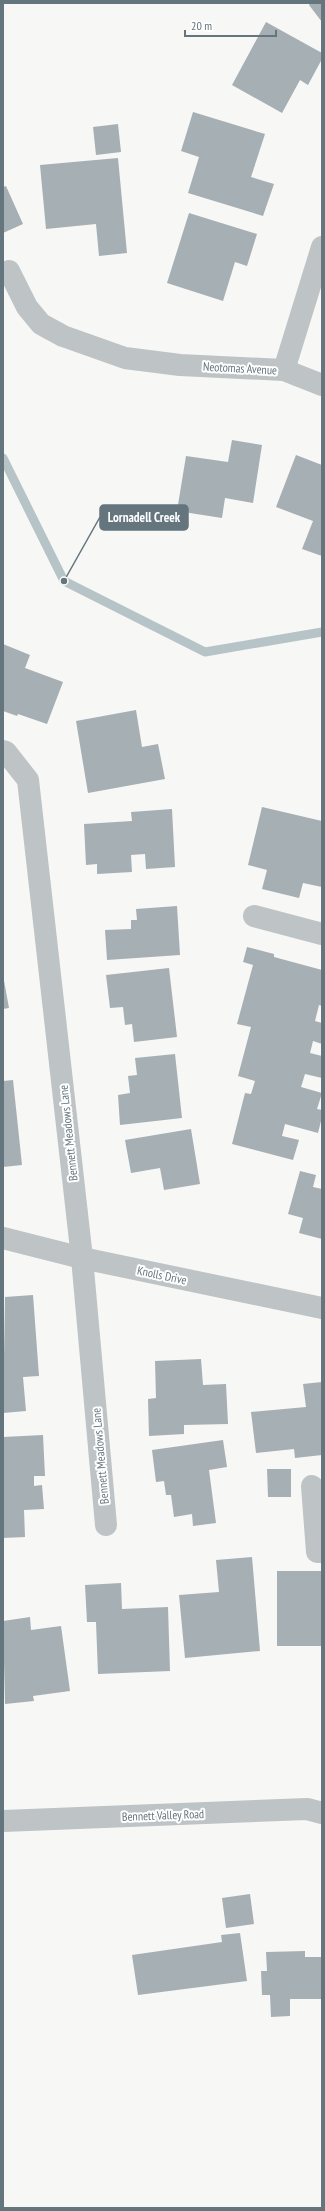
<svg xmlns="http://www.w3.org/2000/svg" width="325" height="2211" viewBox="0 0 325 2211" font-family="'PT Sans Narrow',sans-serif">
  <rect width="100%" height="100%" fill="#f7f7f5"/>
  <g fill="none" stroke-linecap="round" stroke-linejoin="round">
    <polyline stroke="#b7c4c7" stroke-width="9" points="3,458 64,581 205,652 322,632"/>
  </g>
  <g fill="#a6afb4">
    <polygon points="310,3 322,3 322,22 309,5"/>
    <polygon points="266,22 322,53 322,59 308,85 300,80 282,113 232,85"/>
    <polygon points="193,112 265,134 251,177 274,184 263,216 188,193 199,157 181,151"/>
    <polygon points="118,124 121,152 96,155 93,127"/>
    <polygon points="118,158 127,253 99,256 96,224 46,229 40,165"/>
    <polygon points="6,186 23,224 3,233 3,187"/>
    <polygon points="189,213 257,234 247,266 235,262 223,301 167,283"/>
    <polygon points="232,440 262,445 253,503 225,498 222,518 177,511 186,456 228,462"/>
    <polygon points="296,455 322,465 322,556 302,549 313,521 276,507"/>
    <polygon points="3,644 30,655 25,668 63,682 47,724 18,714 17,716 3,711"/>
    <polygon points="136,710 142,747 158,744 165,779 88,793 76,721"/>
    <polygon points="262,807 322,821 322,887 303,883 299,898 262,889 267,870 248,865"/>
    <polygon points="172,809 175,867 146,869 145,854 131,855 132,872 97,874 97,864 86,865 84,824 132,821 131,812"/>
    <polygon points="177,906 180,955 107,960 105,930 131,929 131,920 137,920 136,909"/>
    <polygon points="247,947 274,954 274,957 322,970 322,1006 319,1005 315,1021 322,1023 322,1044 313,1041 310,1053 322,1056 322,1078 305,1074 301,1087 322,1093 317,1109 322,1110 322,1117 318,1133 285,1124 282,1136 299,1140 293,1160 232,1144 245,1093 251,1094 255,1081 238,1076 251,1027 237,1024 253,965 243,962"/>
    <polygon points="169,968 177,1037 134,1042 132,1024 125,1025 123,1007 110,1008 106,975"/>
    <polygon points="3,975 9,1008 3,1009"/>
    <polygon points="175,1054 182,1118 120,1125 118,1095 130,1093 128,1076 137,1075 135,1058"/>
    <polygon points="13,1080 22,1165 3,1167 3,1081"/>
    <polygon points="191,1129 200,1184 164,1190 160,1168 131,1173 125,1140"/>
    <polygon points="300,1171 316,1175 313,1187 322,1189 322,1239 299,1233 303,1218 288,1214"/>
    <polygon points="33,1295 39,1376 23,1377 26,1411 3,1413 5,1297"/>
    <polygon points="201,1359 203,1385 226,1384 228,1424 184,1425 184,1434 149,1436 148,1399 156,1398 155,1361"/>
    <polygon points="322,1382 322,1455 295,1458 294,1449 256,1453 251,1412 306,1407 303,1384"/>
    <polygon points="43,1435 45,1476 34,1476 34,1486 42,1485 44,1509 24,1510 25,1537 3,1538 3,1437"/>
    <polygon points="223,1440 227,1467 209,1470 216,1523 193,1526 192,1514 174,1517 171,1495 166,1495 164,1481 156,1482 152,1450"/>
    <polygon points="267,1469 291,1469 291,1497 268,1497"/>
    <polygon points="252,1557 260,1651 185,1658 179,1595 219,1592 216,1560"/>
    <rect x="277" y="1571" width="45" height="75"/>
    <polygon points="121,1583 122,1609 168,1607 170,1671 98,1674 96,1622 87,1622 85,1585"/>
    <polygon points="30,1617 31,1630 61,1626 70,1691 33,1696 34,1701 5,1704 3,1621"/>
    <polygon points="250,1894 254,1924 226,1928 222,1898"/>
    <polygon points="240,1933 247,1981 138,1995 132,1955 222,1942 221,1935"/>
    <polygon points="305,1951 305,1957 322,1957 322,1999 290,1999 290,2016 271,2017 270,1995 262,1995 261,1971 267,1971 266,1952"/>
  </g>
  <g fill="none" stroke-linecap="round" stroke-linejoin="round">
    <g stroke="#bec3c6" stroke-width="22">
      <polyline points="9,271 27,307 41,324 63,336 125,358 180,365 284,370 322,385"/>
      <polyline points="284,370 322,247"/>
      <polyline points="3,751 6,752 28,780 82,1258 106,1525"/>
      <polyline points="254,916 322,934"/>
      <polyline points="3,1238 82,1258 322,1308"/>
      <polyline points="312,1486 317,1552 322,1552"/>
      <polyline points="3,1821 307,1809 322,1813"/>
    </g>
  </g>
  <g text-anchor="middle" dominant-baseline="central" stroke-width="4" stroke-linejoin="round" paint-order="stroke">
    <g font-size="12" fill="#64757e" stroke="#fff">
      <text transform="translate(240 368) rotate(3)">Neotomas Avenue</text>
      <text transform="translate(68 1133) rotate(-96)">Bennett Meadows Lane</text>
      <text transform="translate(162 1275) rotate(12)">Knolls Drive</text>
      <text transform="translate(100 1456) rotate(-95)">Bennett Meadows Lane</text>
      <text transform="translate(163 1815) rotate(-2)">Bennett Valley Road</text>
    </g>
  </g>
  <path fill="none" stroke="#64757e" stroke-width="1.5" d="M64 581L100 517"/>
  <circle fill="#64757e" stroke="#fff" stroke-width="1.5" cx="64" cy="581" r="4"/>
  <rect fill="#64757e" stroke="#64757e" stroke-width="1.5" x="100" y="505" width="88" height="25" rx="4"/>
  <g font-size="13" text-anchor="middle" font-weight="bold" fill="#fff">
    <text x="144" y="522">Lornadell Creek</text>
  </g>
  <rect width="325" height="2211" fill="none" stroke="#64757e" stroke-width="8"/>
  <path d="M185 30v6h91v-6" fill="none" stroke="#64757e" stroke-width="2"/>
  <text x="191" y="30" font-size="12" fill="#64757e" stroke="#ffffff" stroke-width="3" paint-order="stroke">20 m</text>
</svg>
